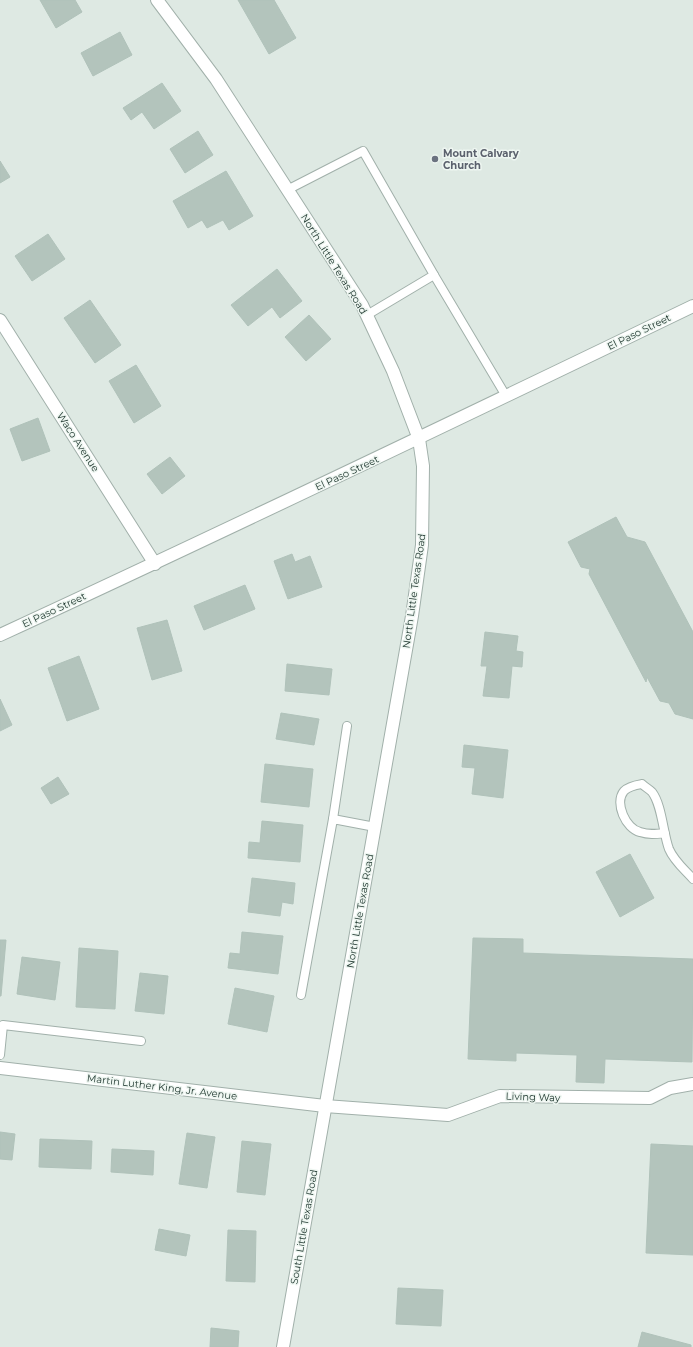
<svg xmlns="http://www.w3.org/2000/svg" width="693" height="1347" viewBox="0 0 693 1347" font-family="Montserrat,sans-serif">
  <rect width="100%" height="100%" fill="#dee9e3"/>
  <g fill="#b3c4bc" stroke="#b0c2ba">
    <polygon points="40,0 75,0 82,12 56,28"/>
    <polygon points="238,0 274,0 296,38 269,54"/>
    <polygon points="120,32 132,55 93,76 81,53"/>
    <polygon points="162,83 181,111 154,129 142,112 131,120 123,108"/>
    <polygon points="198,131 213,155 185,173 170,149"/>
    <polygon points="0,161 10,177 0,183"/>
    <polygon points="226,171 253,216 229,230 223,220 207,228 202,220 188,228 173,201"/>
    <polygon points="48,234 65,259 32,281 15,256"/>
    <polygon points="277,269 302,301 280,318 272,307 248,326 231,305"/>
    <polygon points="90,300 121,345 95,363 64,318"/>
    <polygon points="309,315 331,339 306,361 285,337"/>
    <polygon points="136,365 161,406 134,423 109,381"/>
    <polygon points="38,418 50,451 22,461 10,429"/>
    <polygon points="170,457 185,476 162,494 147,474"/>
    <polygon points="616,517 627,537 645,542 693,632 693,719 675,714 669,703 660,701 647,677 646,682 589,574 590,569 581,567 568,542"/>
    <polygon points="292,554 295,562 310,556 322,587 288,599 274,561"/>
    <polygon points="245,585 255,609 204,630 194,606"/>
    <polygon points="167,620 182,671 152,680 137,628"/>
    <polygon points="485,632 518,636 516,651 523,652 522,667 512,666 509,698 483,696 487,666 481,666"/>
    <polygon points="79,656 99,709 67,721 48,668"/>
    <polygon points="287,664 332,669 329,695 285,691"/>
    <polygon points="0,699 12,725 0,731"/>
    <polygon points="281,713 319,719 314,745 276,739"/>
    <polygon points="464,745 508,750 503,798 472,794 475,768 462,767"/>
    <polygon points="265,764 313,769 309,807 261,802"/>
    <polygon points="58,777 69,794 51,804 41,788"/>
    <polygon points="262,821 303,825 300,862 248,858 249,842 260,843"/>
    <polygon points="630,854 654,898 620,917 596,872"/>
    <polygon points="252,878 295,883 293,904 282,902 280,916 248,912"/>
    <polygon points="242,932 283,936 278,974 228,968 230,953 240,954"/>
    <polygon points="473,938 523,939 523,953 693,959 692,1062 605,1059 604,1083 576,1082 577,1055 516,1053 516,1061 468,1059"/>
    <polygon points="0,940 6,940 1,996 0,996"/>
    <polygon points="79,948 118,951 115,1009 76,1007"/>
    <polygon points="22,957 60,962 55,1000 17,994"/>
    <polygon points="140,973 168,976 164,1014 135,1011"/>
    <polygon points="235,988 274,996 267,1032 228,1024"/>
    <polygon points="0,1132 15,1134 12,1160 0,1159"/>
    <polygon points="187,1133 215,1137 207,1188 179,1184"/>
    <polygon points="40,1139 92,1141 91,1169 39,1167"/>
    <polygon points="242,1141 271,1144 265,1195 237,1192"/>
    <polygon points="651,1144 693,1146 693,1255 646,1253"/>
    <polygon points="112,1149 154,1151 153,1175 111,1172"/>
    <polygon points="159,1229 190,1235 186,1256 155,1250"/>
    <polygon points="228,1230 256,1231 255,1282 226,1281"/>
    <polygon points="398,1288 443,1290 441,1326 396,1324"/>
    <polygon points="211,1328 239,1331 238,1347 210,1347"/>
    <polygon points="642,1332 691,1345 691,1347 638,1347"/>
  </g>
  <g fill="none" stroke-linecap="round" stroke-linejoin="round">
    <g stroke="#a1b0aa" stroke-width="10">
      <g id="service">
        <polyline points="287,190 363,151 434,275 367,315"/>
        <polyline points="434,275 506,396"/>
        <polyline points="333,819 347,726"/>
        <path d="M 665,833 C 656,834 649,835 640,832 C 626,829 614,803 624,791 C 629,786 636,785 642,784 C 645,787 649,789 652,792 C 662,805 663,833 669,849 C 674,861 684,869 693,879"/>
        <polyline points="301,995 333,819 375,827"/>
        <polyline points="0,1055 3,1025 141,1041"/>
      </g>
    </g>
    <g stroke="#a1b0aa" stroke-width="14">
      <g id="minor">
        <polyline points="0,320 155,564"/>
        <path d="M 0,635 C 232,528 463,417 693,306"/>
        <polyline points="325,1106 448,1115 500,1096 650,1098 670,1088 693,1084"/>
      </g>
    </g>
    <g stroke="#a1b0aa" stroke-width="14">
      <g id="tertiary">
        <polyline points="157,0 216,79 362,305 393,371 419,439 423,466 422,545 412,616 283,1347"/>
        <polyline points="0,1068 325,1106"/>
      </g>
    </g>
    <use href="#service" stroke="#fff" stroke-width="8"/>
    <use href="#minor" stroke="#fff" stroke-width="12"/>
    <use href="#tertiary" stroke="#fff" stroke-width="12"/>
  </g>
  <circle fill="#6b7280" stroke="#eef6f1" stroke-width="1.5" cx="435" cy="159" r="4"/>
  <g text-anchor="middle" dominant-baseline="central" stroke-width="3" stroke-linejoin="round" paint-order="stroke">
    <g font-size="10" font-weight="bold" fill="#5b616d" stroke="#eef6f1" text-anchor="start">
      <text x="443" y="153">Mount Calvary<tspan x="443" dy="12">Church</tspan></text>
    </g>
    <g font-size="10" fill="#203830" stroke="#eef6f1">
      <text transform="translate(334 264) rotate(58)">North Little Texas Road</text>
      <text transform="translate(639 332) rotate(-26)">El Paso Street</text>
      <text transform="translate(78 442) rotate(57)">Waco Avenue</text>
      <text transform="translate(347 473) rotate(-25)">El Paso Street</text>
      <text transform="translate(414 591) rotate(-82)">North Little Texas Road</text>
      <text transform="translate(54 610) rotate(-25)">El Paso Street</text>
      <text transform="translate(360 911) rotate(-80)">North Little Texas Road</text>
      <text transform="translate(162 1087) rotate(7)">Martin Luther King, Jr. Avenue</text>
      <text transform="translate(533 1097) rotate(2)">Living Way</text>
      <text transform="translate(304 1227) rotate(-80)">South Little Texas Road</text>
    </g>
  </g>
</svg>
